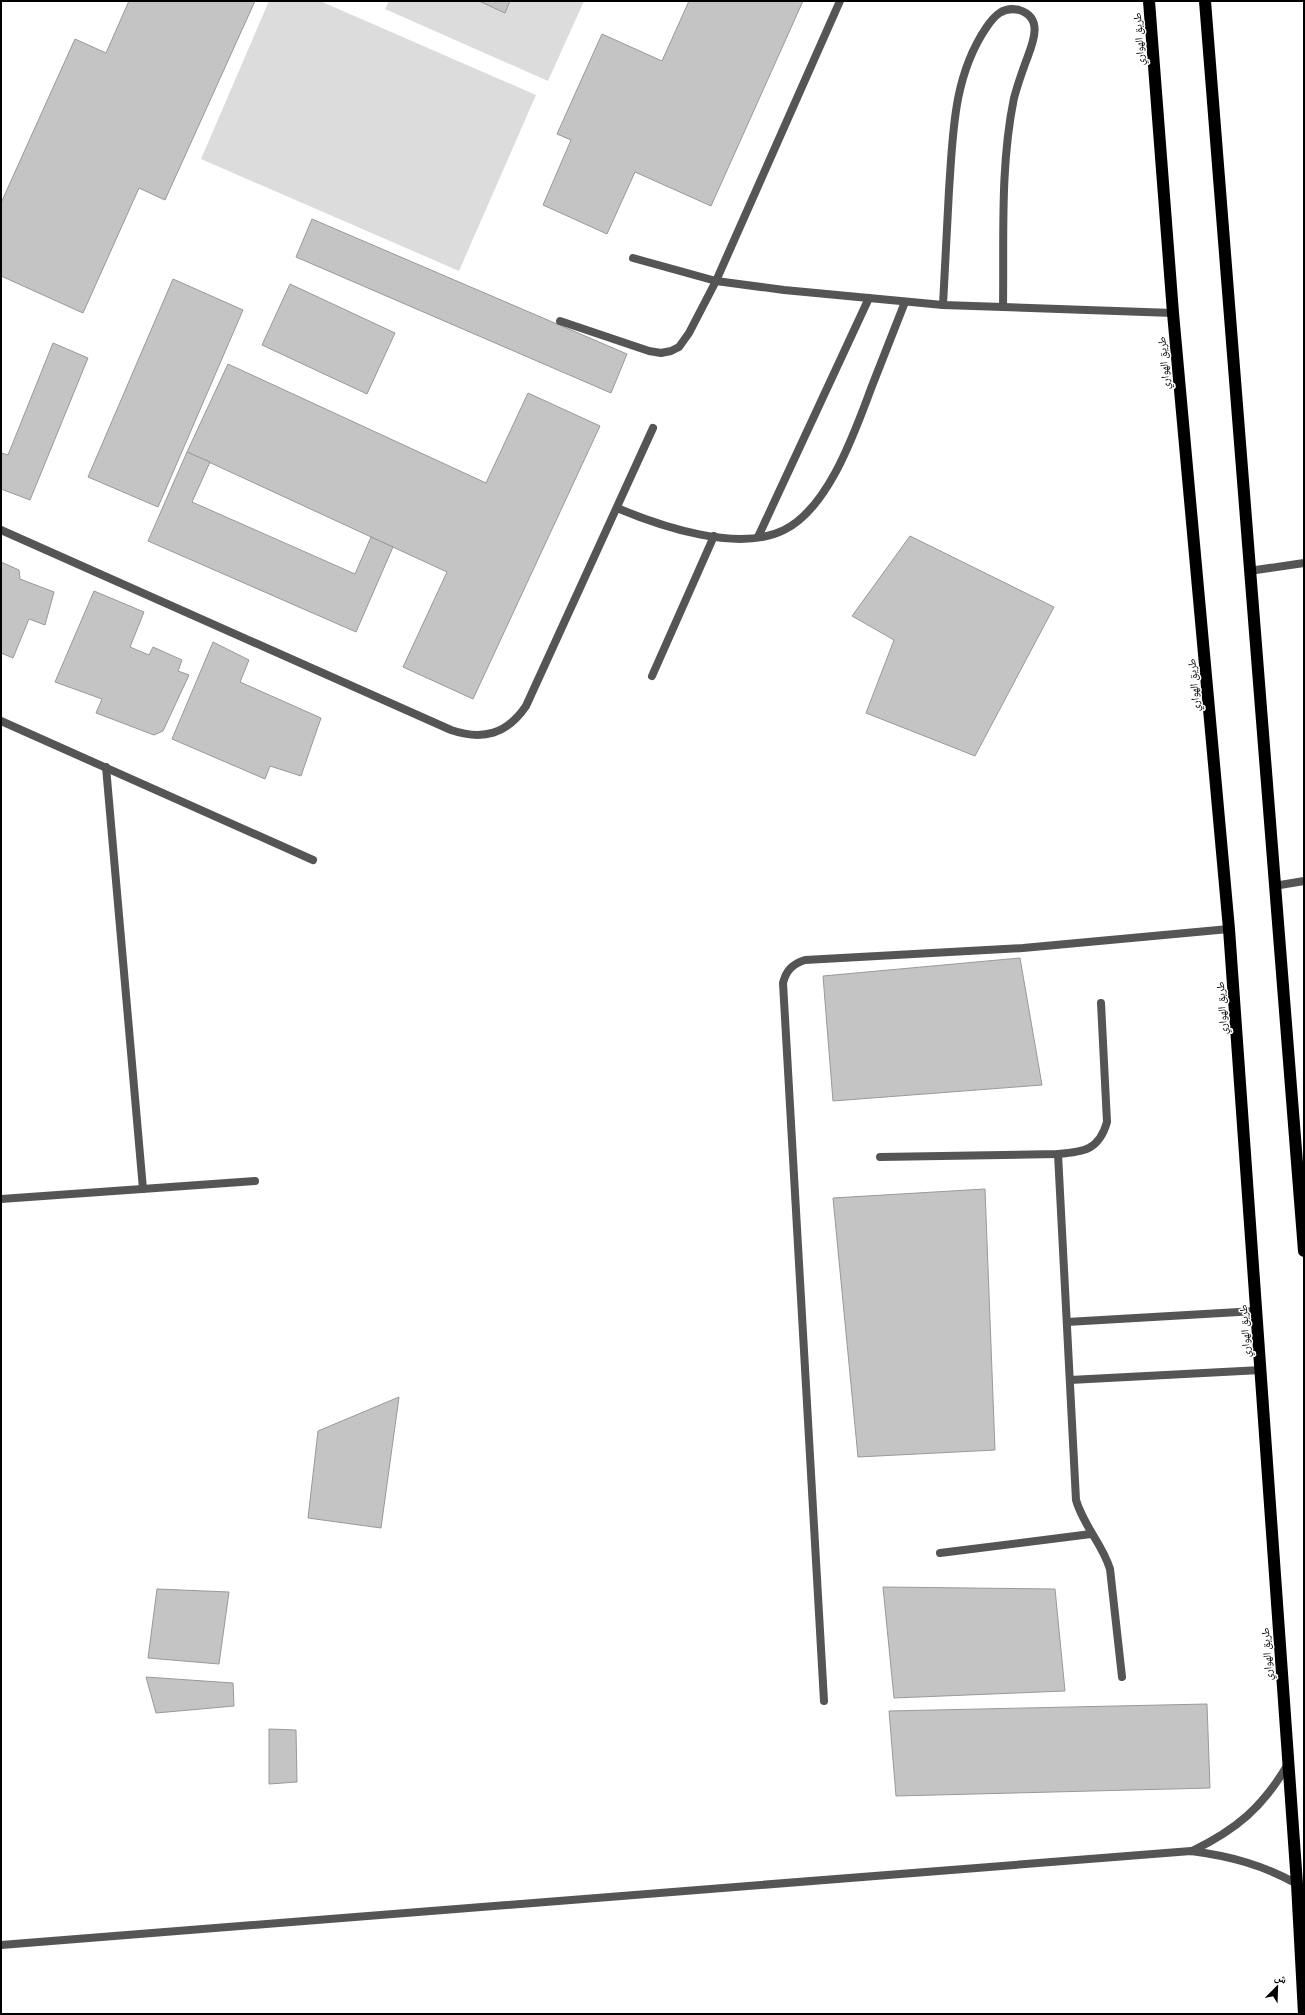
<svg xmlns="http://www.w3.org/2000/svg" width="1305" height="2015" viewBox="0 0 1305 2015" font-family="Figtree,'Noto Naskh Arabic',sans-serif">
  <rect width="100%" height="100%" fill="#fff"/>
  <g fill="#dcdcdc">
    <polygon points="269,1 320,1 536,95 459,271 201,159"/>
    <polygon points="389,1 479,1 505,13 510,1 584,1 548,81 385,9"/>
  </g>
  <g fill="#c4c4c4" stroke="#999">
    <polygon points="129,1 255,1 165,200 139,188 83,313 1,276 1,203 75,39 106,53"/>
    <polygon points="479,1 510,1 505,13"/>
    <polygon points="689,1 803,1 711,206 635,172 607,234 543,205 571,140 557,134 602,34 662,61"/>
    <polygon points="312,219 627,354 611,393 296,257"/>
    <polygon points="173,279 243,310 158,507 88,477"/>
    <polygon points="290,284 395,333 367,394 262,345"/>
    <polygon points="53,343 88,358 30,500 1,489 1,453 8,455"/>
    <polygon points="228,364 486,483 528,393 600,426 473,699 403,667 447,572 187,452"/>
    <polygon points="187,452 210,462 192,502 355,574 371,537 393,547 356,632 148,541"/>
    <polygon points="910,536 1054,607 975,756 866,713 894,640 852,616"/>
    <polygon points="1,562 19,570 20,579 54,592 45,625 29,619 13,658 1,653"/>
    <polygon points="94,591 144,612 130,647 149,655 153,647 182,660 178,671 189,675 163,731 154,735 96,713 102,699 55,682"/>
    <polygon points="213,642 249,660 240,682 321,718 301,776 270,766 265,779 172,739"/>
    <polygon points="1020,958 1042,1085 833,1101 823,976"/>
    <polygon points="985,1189 995,1450 858,1457 833,1198"/>
    <polygon points="399,1397 381,1528 308,1518 318,1431"/>
    <polygon points="883,1587 1055,1589 1065,1691 894,1698"/>
    <polygon points="157,1589 229,1592 219,1664 148,1658"/>
    <polygon points="146,1677 233,1683 234,1706 156,1713"/>
    <polygon points="1207,1704 1210,1788 896,1796 889,1711"/>
    <polygon points="269,1729 296,1730 297,1782 269,1784"/>
  </g>
  <g fill="none" stroke-linecap="round" stroke-linejoin="round">
    <g stroke="#555" stroke-width="8">
      <polyline points="633,258 716,281 784,290 943,305 1173,313"/>
      <path d="M 943,305 C 945,267 947,229 949,190 C 953,134 953,77 986,28 C 994,16 1003,6 1019,10 C 1046,18 1031,47 1025,64 C 1021,75 1017,87 1014,98 C 1000,166 1004,237 1003,307"/>
      <polyline points="560,321 649,351 661,353 671,351 679,347 689,333 716,281 840,1"/>
      <path d="M 617,508 C 660,526 738,553 784,530 C 829,508 855,431 872,386 C 883,358 894,330 905,302"/>
      <path d="M 1,530 L 451,730 C 483,741 507,734 526,706 L 653,428"/>
      <polyline points="758,537 869,298"/>
      <polyline points="652,676 714,536"/>
      <path d="M 1058,1154 L 1076,1500 C 1084,1527 1102,1543 1110,1569 L 1122,1677"/>
      <path d="M 880,1157 L 1058,1154 C 1084,1152 1099,1150 1107,1122 L 1101,1003"/>
      <polyline points="1067,1322 1256,1311"/>
      <polyline points="1070,1380 1261,1370"/>
      <polyline points="940,1553 1091,1534"/>
      <path d="M 824,1701 L 783,983 C 786,971 792,964 805,960 L 1023,948 L 1229,929"/>
    </g>
    <g stroke="#555" stroke-width="8">
      <polyline points="1249,571 1304,563"/>
      <polyline points="1,721 313,860"/>
      <polyline points="106,767 143,1189"/>
      <polyline points="1274,886 1304,881"/>
      <polyline points="1,1199 255,1181"/>
      <path d="M 1192,1851 C 1236,1830 1263,1807 1288,1764"/>
      <path d="M 1,1945 L 1191,1851 C 1230,1856 1263,1865 1297,1884"/>
    </g>
    <g stroke="#000" stroke-width="12">
      <polyline points="1149,1 1173,313 1229,929 1297,1884 1304,2014"/>
      <polyline points="1205,1 1304,1251"/>
    </g>
  </g>
  <g text-anchor="middle" dominant-baseline="central" stroke-width="3" stroke-linejoin="round" paint-order="stroke">
    <g font-size="11" fill="#000" stroke="#fff">
      <text transform="translate(1139 39) rotate(-94)">طريق الهواري</text>
      <text transform="translate(1164 363) rotate(-95)">طريق الهواري</text>
      <text transform="translate(1194 685) rotate(-95)">طريق الهواري</text>
      <text transform="translate(1222 1008) rotate(-94)">طريق الهواري</text>
      <text transform="translate(1245 1331) rotate(-94)">طريق الهواري</text>
      <text transform="translate(1267 1654) rotate(-94)">طريق الهواري</text>
    </g>
  </g>
  <rect width="1305" height="2015" fill="none" stroke="#000000" stroke-width="4"/>
  <g transform="translate(1277 1987) rotate(23)" stroke="#ffffff" stroke-width="3" paint-order="stroke">
  <path d="M0-3L7 15L0 10L-7 15Z" fill="#000000"/>
  <text y="-6" font-size="11" font-weight="bold" text-anchor="middle" fill="#000000">ش</text>
  </g>
</svg>
